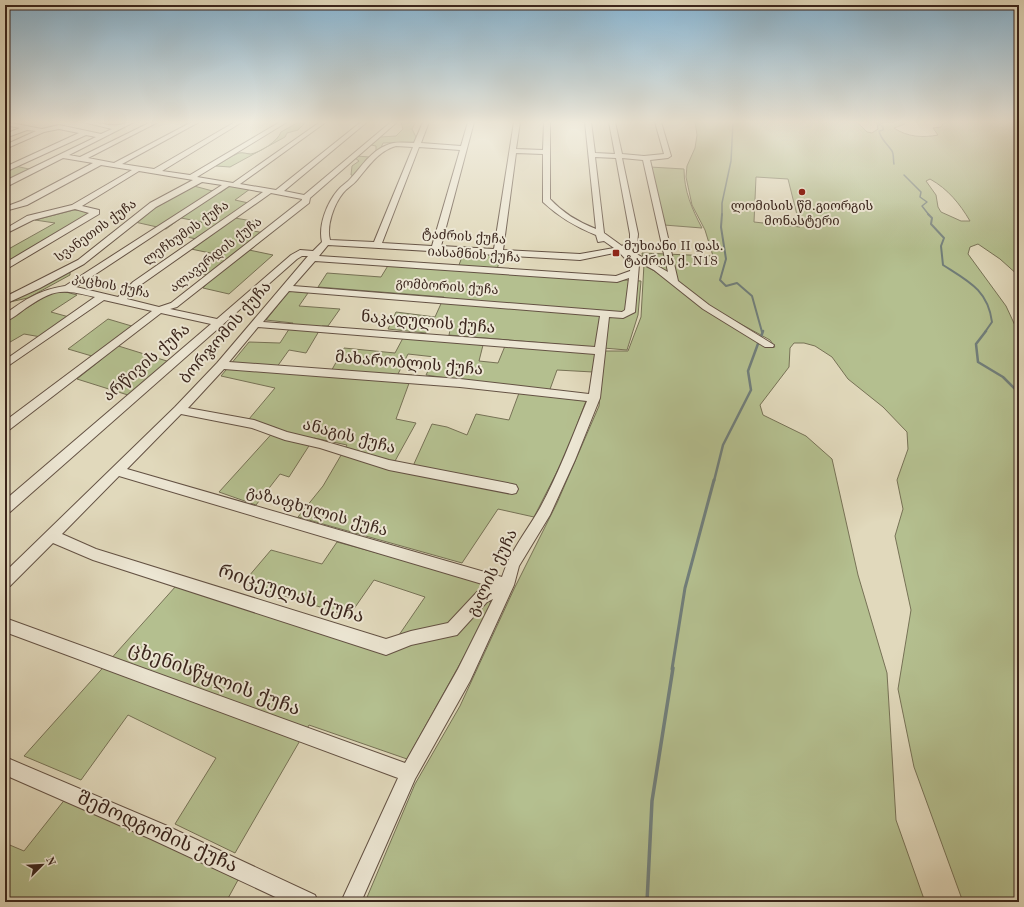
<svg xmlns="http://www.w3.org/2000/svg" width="1024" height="907" viewBox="0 0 1024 907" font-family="'Old Standard TT','Noto Serif Georgian',serif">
  <rect width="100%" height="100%" fill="#e1d9bc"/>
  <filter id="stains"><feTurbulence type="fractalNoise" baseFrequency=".005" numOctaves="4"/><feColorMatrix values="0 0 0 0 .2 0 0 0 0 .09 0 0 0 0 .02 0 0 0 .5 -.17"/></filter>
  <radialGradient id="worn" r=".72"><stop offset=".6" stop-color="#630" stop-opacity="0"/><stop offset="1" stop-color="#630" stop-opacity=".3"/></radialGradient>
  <g fill="#b4bf8f" stroke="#777256" fill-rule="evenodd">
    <path d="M 299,122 L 306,122 L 298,130 L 287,133 L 285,137 L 230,167 L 216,166 C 223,162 231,156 239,153 C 243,152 247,154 251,154 C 261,152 278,141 281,132 Z"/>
    <polygon points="401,122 414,122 415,123 412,129 416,137 414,142 383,143 380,150 366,159 355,176 351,175 352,166 359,161 355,158 357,156 369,157 376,150 376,146 371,145 381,137 396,136 403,129"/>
    <path d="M 695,122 L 857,122 L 867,132 L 872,133 L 878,129 L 877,123 L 874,122 L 903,122 L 905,124 L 894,128 C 907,137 923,138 938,135 L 933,128 L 941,127 L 944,122 L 1019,122 L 1019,276 L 1000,259 L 978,244 L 970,247 L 968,254 L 1006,306 L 1019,334 L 1019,902 L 963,902 L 914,767 L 898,689 L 911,610 L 895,536 L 903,509 L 897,480 L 908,449 L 907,432 L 883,407 L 848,379 L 832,357 L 815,346 L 804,343 L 794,343 L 790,348 L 789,367 L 760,405 L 763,415 L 806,436 L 832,459 L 858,575 L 887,673 L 896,820 L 925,902 L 365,902 L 415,784 L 460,706 L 514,589 L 557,503 L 599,406 L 604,351 L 628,351 L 641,317 L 644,264 L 767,347 L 775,347 L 770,340 L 708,306 L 643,259 L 642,253 L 713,256 L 705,230 L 692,205 L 686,177 L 687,166 L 695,148 L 697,135 ZM 756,177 L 788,179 L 800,227 L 754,222 ZM 930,179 C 948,189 960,204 970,221 L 961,221 L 941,212 L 938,207 L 936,195 L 926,181 Z"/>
    <polygon points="15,166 29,169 5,181 5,171"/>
    <path d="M 650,167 L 684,169 C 684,191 692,209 702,228 L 664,225 Z"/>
    <polygon points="194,186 220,193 230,186 250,189 235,200 253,204 235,218 258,222 248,230 270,234 249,250 273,255 229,294 203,288 215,276 191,272 215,254 191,249 203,240 180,236 202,222 181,218 166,229 135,222 158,206"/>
    <polygon points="74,210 87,211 88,215 5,264 5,251 55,223 35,220"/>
    <polygon points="464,252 502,254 496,272 641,281 638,315 627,350 449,335 452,321 433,319 426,333 388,329 396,312 435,317 444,297 318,287 327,273 381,277 389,264 457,270"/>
    <polygon points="92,257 81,266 70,272 70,275 28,298 5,303 5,296"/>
    <polygon points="289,291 308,293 299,306 340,309 328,326 322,326 306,353 289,350 274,371 329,375 344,348 395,353 403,338 483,345 479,361 498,363 505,346 595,353 593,372 557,370 549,392 426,375 435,357 408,354 398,374 412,375 396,419 416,423 395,461 413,466 432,424 447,427 467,435 476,414 509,420 519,393 586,401 566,454 534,517 498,509 462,563 298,517 323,486 347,445 314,438 289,477 280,474 256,505 219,492 277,428 249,419 275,388 221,376 249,342 280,343 293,323 266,320"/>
    <polygon points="52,292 66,292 77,295 51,312 69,317 41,337 24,334 5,345 5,322"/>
    <polygon points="108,319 135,327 112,344 170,362 131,396 77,379 102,359 68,349"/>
    <polygon points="337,542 495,585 487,615 407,759 309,725 235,853 175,824 216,758 128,715 81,780 24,756 176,586 386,654 425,597 374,580 349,616 243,583 271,550 322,564"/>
    <polygon points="66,798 158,839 238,880 226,902 5,902 5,843 24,851"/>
  </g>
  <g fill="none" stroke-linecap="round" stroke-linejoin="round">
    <g stroke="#717e7a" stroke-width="1.5">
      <path d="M 878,122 L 883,127 L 883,130 L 879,131 C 881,140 887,143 892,151 C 894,154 893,160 894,164"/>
      <polyline points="904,175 921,192 920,197 927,202 922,206 929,215"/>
      <polyline points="722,215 722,203 731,161 733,122"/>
    </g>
    <g stroke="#717e7a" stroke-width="2">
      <polyline points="722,214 721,227 726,259 720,280 726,286 737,283 752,296 762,332"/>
      <path d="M 928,214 L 932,218 L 931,224 L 944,238 L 941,246 L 943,265 C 968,281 988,290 992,322 L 985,332"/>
    </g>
    <g stroke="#717e7a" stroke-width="2.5">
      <polyline points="986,331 976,344 978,362 1003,377 1019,393"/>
      <polyline points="761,337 763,331"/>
      <polyline points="714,481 723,445 751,390 748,371 759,341"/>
    </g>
    <polyline stroke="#717e7a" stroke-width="3" points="672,669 685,588 714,480"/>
    <polyline stroke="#717e7a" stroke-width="3.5" points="647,902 652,801 673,668"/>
    <g stroke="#645244" stroke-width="2">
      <g id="minor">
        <path d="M 5,122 L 42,129 L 59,125 L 101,134 L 112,129 L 83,122 C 95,120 107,127 119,125 C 125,124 128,121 134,122 L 69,155 L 80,157 L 151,122 L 158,122 L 88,158 L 114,163 L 192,122 L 199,122 L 122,164 L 154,169 L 235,122 L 242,122 L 162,171 L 190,175 L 280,122 L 287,122 L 197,177 L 233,183 L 320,122 L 326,122 L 240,184 L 276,190 L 361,122 L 367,122 L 284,191 L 304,195 L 391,122 L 397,122 L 310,198 L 309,203 L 177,307 L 170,309 L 217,319 L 291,255 L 300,250 L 313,251 L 322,242 C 318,225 327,203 338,190 C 342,185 347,183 351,178 C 362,166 371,151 387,145 C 396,141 405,143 414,143 L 423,122 L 429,122 L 421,143 L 461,146 L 468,122 L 474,122 L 441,246 L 494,249 L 514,122 L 520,122 L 516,149 L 543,150 L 544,122 L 550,122 L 550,199 C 563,213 578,222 596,229 L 585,122 L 591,122 L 595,153 L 615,154 L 609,122 L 615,122 L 622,154 L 644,156 L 664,154 L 655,122 L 661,122 L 671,156 L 668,158 L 650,160 L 678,281 L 709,305 L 774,345 L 773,347 L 765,347 L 703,309 L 654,270 L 635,260 L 639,265 L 635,312 L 623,318 L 609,317 L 600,398 L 575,460 L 550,515 L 519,566 L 514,585 L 470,681 L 415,779 L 361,902 L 341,902 L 398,778 L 5,632 L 5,618 L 405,763 L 458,669 L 493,599 L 487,602 L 457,635 L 411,645 L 386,655 L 93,560 L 53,543 L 10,586 L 5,587 L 5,572 L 175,407 L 217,363 L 308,256 L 302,256 L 297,259 L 10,512 L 5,513 L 5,500 L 211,324 L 161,313 L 9,430 L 5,431 L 5,421 L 152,311 L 104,300 L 5,368 L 5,360 L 95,297 C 62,289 55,288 26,308 C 20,312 13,319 5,321 L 5,314 C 26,299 39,290 65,286 L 222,185 L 202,182 L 156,207 L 84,264 L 40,288 L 5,304 L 5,297 L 78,260 L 150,203 L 193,180 L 139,171 L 82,206 L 99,210 L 99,214 L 5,270 L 5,263 L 89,213 L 75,209 L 33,220 L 5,234 L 5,229 L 27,216 L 72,205 L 132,170 L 101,165 L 27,205 L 5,211 L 5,207 L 21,201 L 93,163 L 63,158 L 8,186 L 5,186 L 5,181 L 96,137 L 86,135 L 5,172 L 5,167 L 79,133 L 59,129 L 44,132 L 5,149 L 5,145 L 36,131 L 27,130 L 5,138 L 5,134 L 20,128 L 5,125 ZM 396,146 L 413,147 L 374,242 L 330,240 C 326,226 334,204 343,193 C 347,188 353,185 357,180 C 368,167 378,151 396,146 ZM 419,147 L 460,150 L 432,246 L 382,243 ZM 516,153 L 543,154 L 543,202 C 559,217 576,227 596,235 L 598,242 L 604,241 L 614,248 L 580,254 L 503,250 ZM 595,157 L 616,158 L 630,234 L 630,242 L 622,246 L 604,233 ZM 622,158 L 643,160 L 668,272 L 628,249 L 637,245 L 638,234 ZM 229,186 L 263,192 L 133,282 L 118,297 L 76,287 ZM 271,193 L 302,199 L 302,200 L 171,303 L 159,307 L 127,299 L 139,286 ZM 328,245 L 580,260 L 619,252 L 631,265 L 630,271 L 616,276 L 319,256 ZM 315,261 L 617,282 L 629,278 L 625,310 L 622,312 L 293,286 ZM 289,291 L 600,316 L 595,347 L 263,322 ZM 258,327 L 595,354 L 589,394 L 460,379 L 229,362 ZM 224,369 L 460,387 L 587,401 C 572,437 559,473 540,508 C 527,531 510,551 502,577 L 127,469 L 181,414 L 252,428 L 285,440 L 320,448 L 389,470 L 512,494 L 516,493 L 518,489 L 516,485 L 512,484 L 389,460 L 320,440 L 287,432 L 254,420 L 188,408 ZM 119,476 L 489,586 L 477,592 L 448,623 L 411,631 L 386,639 L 96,549 L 62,534 Z"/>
        <polygon points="5,757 165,825 315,895 318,902 286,902 151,839 5,775"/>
      </g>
    </g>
    <use href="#minor" fill="#ece6d3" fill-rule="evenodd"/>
  </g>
  <linearGradient id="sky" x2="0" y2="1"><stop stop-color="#87b6d5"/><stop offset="0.49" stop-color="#f2eee1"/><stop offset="1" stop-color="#f2eee1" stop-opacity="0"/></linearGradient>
  <rect width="1024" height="249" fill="url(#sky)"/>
  <g fill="#8f2418" stroke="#ece6d3" stroke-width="1.5">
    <circle cx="802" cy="192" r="4"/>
    <rect x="612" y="249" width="8" height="8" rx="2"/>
  </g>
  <g text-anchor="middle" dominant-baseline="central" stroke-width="4" stroke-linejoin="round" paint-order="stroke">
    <g font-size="13" fill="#3a251c" stroke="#ece6d3">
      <text x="802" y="206">ლომისის წმ.გიორგის<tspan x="802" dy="15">მონასტერი</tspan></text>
      <text x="624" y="246" text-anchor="start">მუხიანი II დას.<tspan x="624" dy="15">ტაძრის ქ. N18</tspan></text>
    </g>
    <g font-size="13" fill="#3a251c" stroke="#ece6d3">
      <text transform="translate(96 231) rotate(-36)">სვანეთის ქუჩა</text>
      <text transform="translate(186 233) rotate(-35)">ლეჩხუმის ქუჩა</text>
      <text transform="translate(464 237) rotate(4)">ტაძრის ქუჩა</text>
      <text transform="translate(216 255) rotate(-38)">ალავერდის ქუჩა</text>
      <text transform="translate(474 255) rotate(4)">იასამნის ქუჩა</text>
      <text transform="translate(111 286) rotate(12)">კაცხის ქუჩა</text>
      <text transform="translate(447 287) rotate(4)">გომბორის ქუჩა</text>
    </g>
    <g font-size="16" fill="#3a251c" stroke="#ece6d3">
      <text transform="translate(428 323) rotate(5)">ნაკადულის ქუჩა</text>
      <text transform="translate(226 333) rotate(-49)">ბორჯომის ქუჩა</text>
      <text transform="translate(147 363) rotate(-41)">არწივის ქუჩა</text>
      <text transform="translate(409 364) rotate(5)">მახარობლის ქუჩა</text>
      <text transform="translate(349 437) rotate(15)">ანაგის ქუჩა</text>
      <text transform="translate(317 512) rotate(16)">გაზაფხულის ქუჩა</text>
      <text transform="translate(493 573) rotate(-64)">გალის ქუჩა</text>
    </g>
    <g font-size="19" fill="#3a251c" stroke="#ece6d3">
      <text transform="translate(291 595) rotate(18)">რიცეულას ქუჩა</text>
      <text transform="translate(214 680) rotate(20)">ცხენისწყლის ქუჩა</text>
      <text transform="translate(157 833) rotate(24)">შემოდგომის ქუჩა</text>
    </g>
  </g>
  <rect width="1024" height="907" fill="none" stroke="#e1d9bc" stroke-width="20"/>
  <rect x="6" y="6" width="1012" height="895" fill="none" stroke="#3a251c" stroke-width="2"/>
  <rect x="10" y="10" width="1004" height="887" fill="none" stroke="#3a251c"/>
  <g transform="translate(42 865) rotate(66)" stroke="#ece6d3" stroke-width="3" paint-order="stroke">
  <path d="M0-3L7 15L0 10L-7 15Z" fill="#3a251c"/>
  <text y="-6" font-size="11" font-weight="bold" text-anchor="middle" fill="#3a251c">N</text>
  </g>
  <rect width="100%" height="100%" filter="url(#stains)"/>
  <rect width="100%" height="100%" fill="url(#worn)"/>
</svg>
